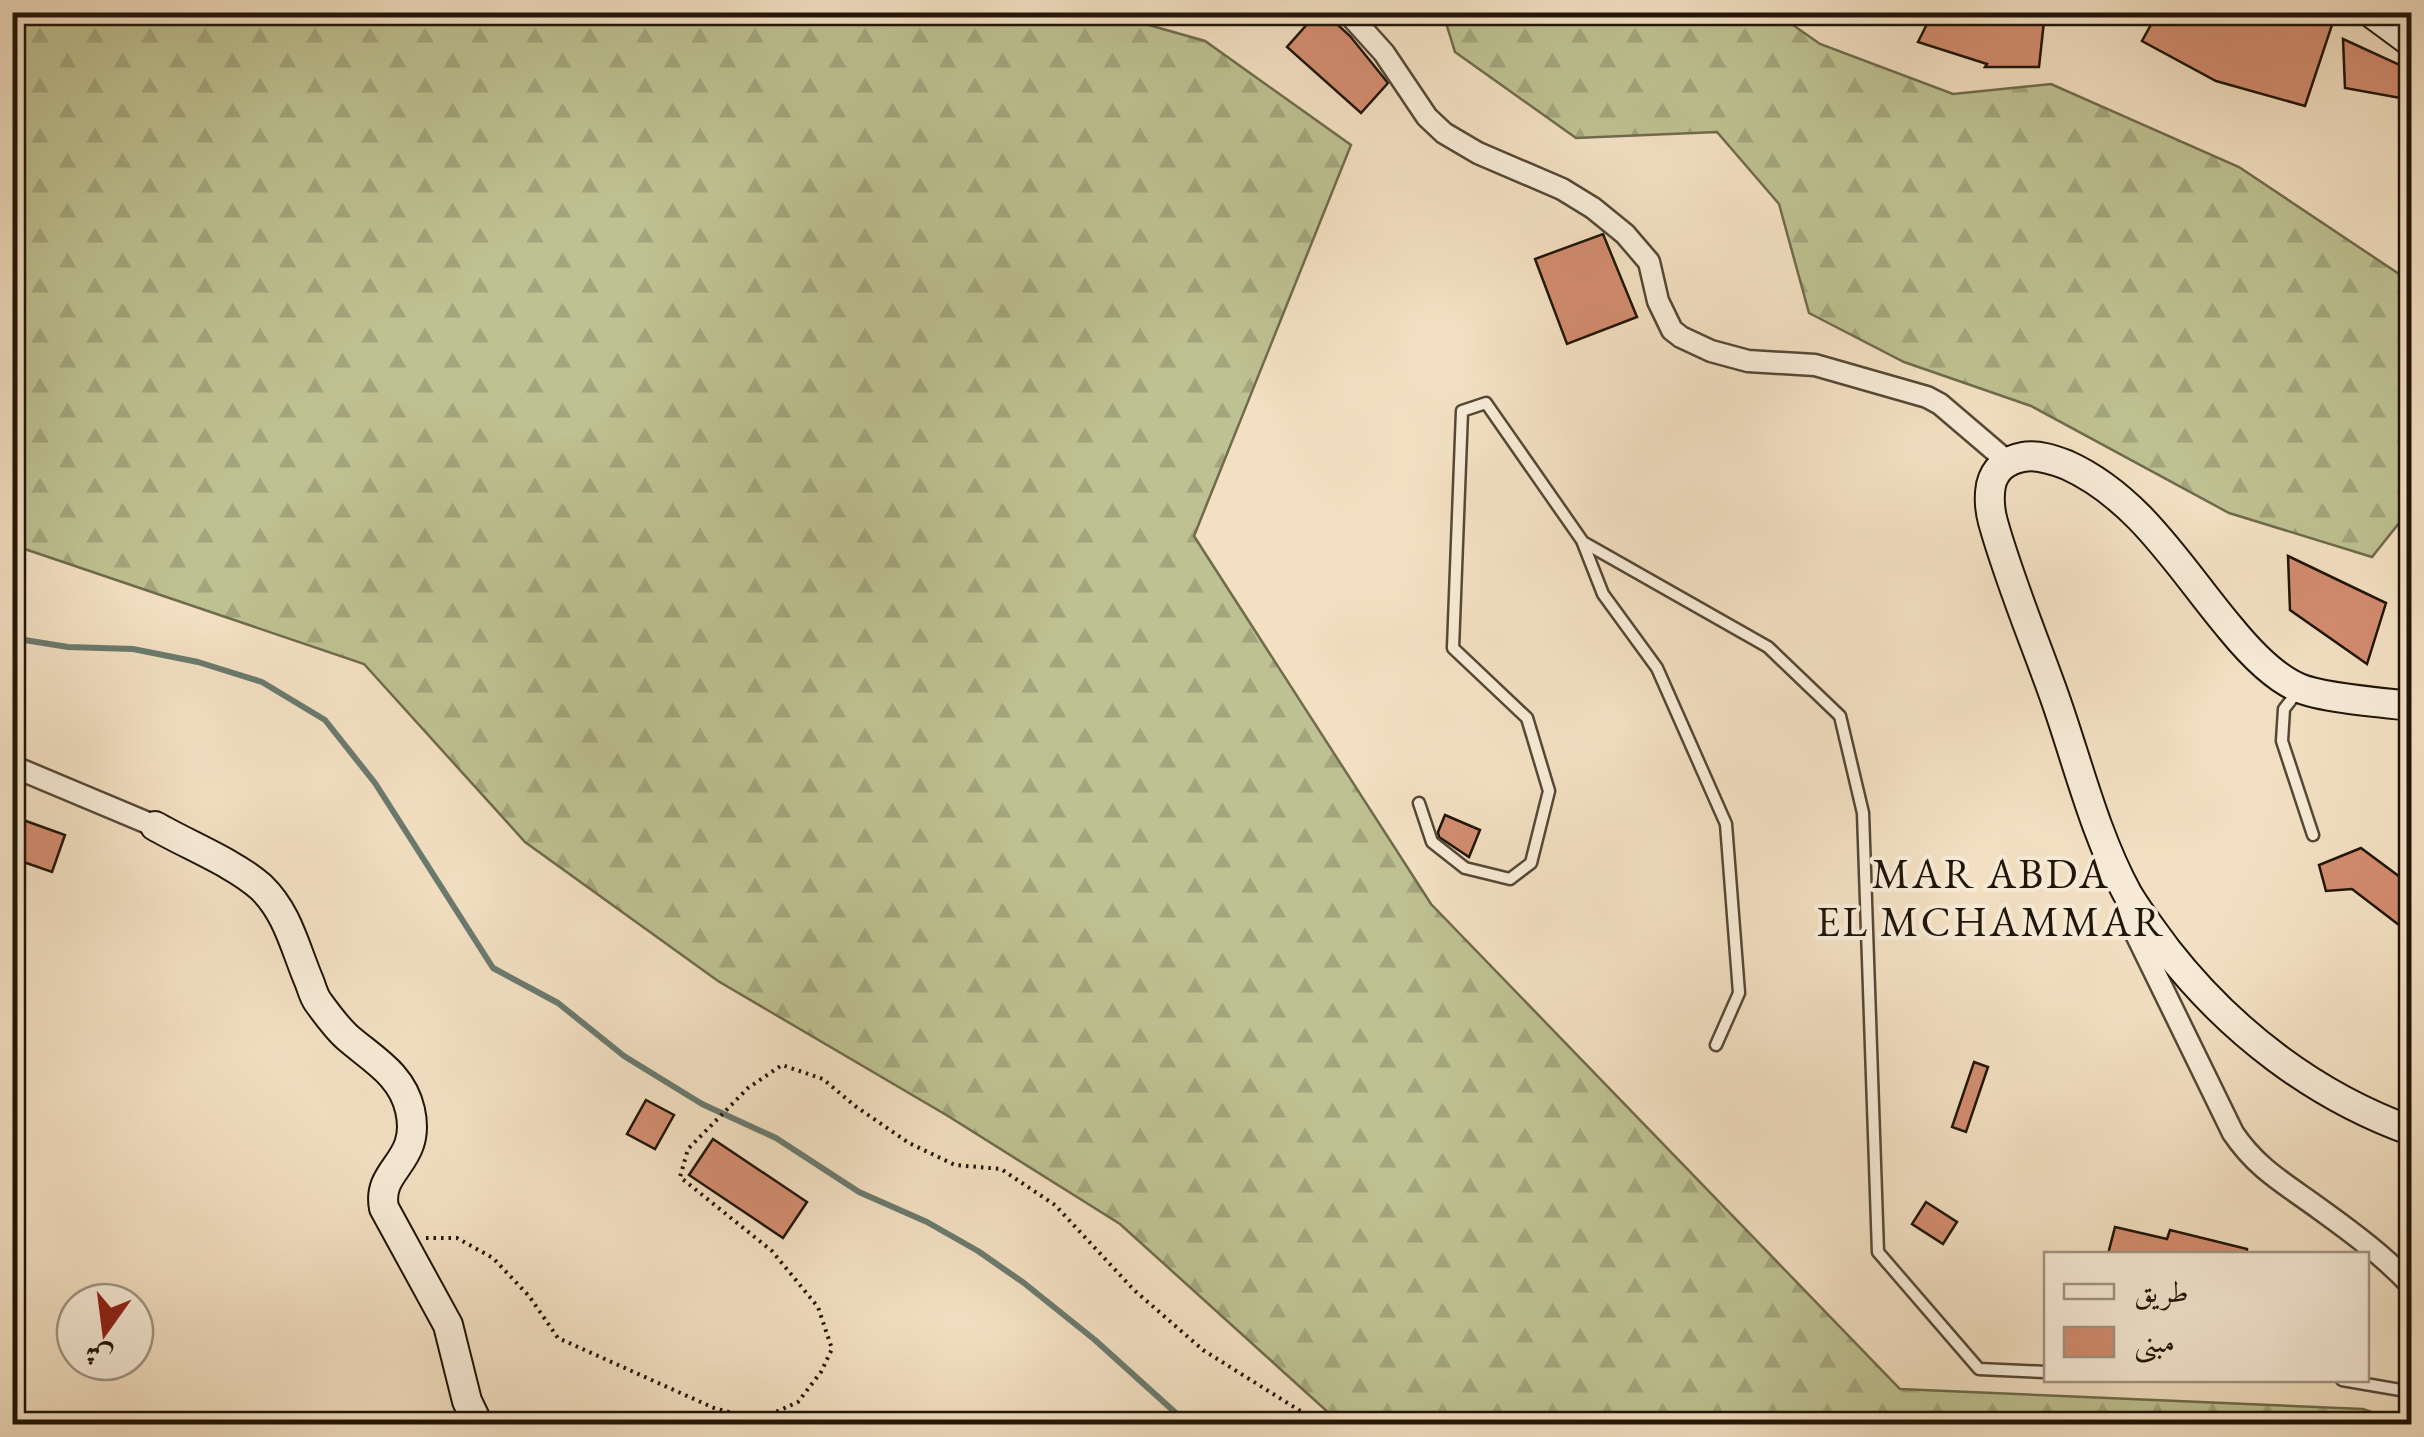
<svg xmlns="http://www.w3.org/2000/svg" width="2424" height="1437" viewBox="0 0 2424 1437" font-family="'EB Garamond',Amiri,serif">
  <defs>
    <pattern id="forest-firs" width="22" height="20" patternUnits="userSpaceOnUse" patternTransform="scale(2.5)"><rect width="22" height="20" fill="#bec191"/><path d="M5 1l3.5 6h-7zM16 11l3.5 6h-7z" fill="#a3a57c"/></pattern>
  </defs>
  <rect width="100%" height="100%" fill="#f3e0c2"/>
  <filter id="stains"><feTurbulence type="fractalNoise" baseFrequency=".002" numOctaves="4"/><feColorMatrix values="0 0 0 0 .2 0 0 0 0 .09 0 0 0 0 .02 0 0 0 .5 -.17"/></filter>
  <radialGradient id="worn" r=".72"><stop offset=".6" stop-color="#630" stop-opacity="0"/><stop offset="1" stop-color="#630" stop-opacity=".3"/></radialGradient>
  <g fill="url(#forest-firs)" stroke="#6f6b4c" stroke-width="2.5">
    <polygon points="1103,12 1205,41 1351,145 1194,536 1431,904 1900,1389 2363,1409 2406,1424 1341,1424 1120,1224 948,1116 718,981 525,842 364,664 13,545 13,13"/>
    <polygon points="1443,13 1776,13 1820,44 1953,94 2051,84 2239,167 2411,282 2411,508 2372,557 2229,513 2031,406 1904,362 1809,313 1779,204 1717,132 1576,138 1455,52"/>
  </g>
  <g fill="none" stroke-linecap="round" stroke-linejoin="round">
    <polyline stroke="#6a7a6e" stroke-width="6" points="12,638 68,647 133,649 198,662 262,682 325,720 375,783 493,968 558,1003 624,1056 702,1104 776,1138 859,1192 927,1222 978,1251 1024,1283 1095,1340 1188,1424"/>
  </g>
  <g fill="#d38d70" stroke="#201507" stroke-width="2.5">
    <polygon points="1318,12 1324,12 1350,36 1388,83 1361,113 1287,47"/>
    <polygon points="1933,12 2045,12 2039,67 1985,67 1987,64 1918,42"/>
    <polygon points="2158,12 2317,12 2332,25 2305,106 2216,81 2142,41"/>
    <polygon points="2343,39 2400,65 2406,99 2345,88"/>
    <polygon points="1603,234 1637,317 1567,344 1535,259"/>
    <polygon points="2288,556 2386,603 2367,664 2290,610"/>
    <polygon points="1445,815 1480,830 1469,857 1439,837 1438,832"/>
    <polygon points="12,816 65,835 52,872 12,858"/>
    <polygon points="2361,848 2412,886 2412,935 2352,889 2326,891 2319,865"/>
    <polygon points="1974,1062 1988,1067 1966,1132 1952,1127"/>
    <polygon points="646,1100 674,1115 655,1149 627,1134"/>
    <polygon points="713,1139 807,1202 783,1238 689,1175"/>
    <polygon points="1926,1202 1957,1222 1943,1244 1912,1224"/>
    <polygon points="2115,1227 2167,1239 2170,1230 2247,1249 2247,1254 2108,1254"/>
  </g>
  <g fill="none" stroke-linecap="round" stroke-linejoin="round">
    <g stroke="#554836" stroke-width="15">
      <g id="lane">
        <polyline points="1583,543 1603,594 1657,668 1726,824 1739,993 1716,1045"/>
        <polyline points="2298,691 2284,709 2282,741 2313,835"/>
        <polyline points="1419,803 1432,842 1465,868 1510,879 1531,863 1549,791 1527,718 1453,648 1462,411 1486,403 1583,542 1768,647 1840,716 1863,813 1878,1252 1979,1369 2046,1372"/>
        <polyline points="2342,1380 2412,1392"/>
      </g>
    </g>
    <g stroke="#554836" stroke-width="25">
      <g id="street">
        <polyline points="1347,12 1384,53 1427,117 1444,133 1478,153 1562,189 1593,208 1625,234 1649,262 1658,301 1672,330 1681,337 1711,351 1748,361 1815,365 1927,397 1940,404 2008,462"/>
        <polyline points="12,766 155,826"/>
        <path d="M 2129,904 L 2134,930 L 2233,1133 C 2258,1170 2286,1184 2321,1210 C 2353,1233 2385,1257 2412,1286"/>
      </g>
    </g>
    <g stroke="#201507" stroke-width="32">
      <g id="secondary">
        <polyline points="2370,12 2412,43"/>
        <path d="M 2412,706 C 2385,703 2322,698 2299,688 C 2273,677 2249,651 2231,629 C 2181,570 2140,498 2067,465 C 2054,460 2037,454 2023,457 C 2007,460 1995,468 1991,485 C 1989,496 1990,511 1993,522 C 2010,583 2035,641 2056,701 C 2078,764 2095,834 2127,893 C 2138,912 2153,931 2166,949 C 2230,1031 2314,1096 2412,1131"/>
        <path d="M 155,826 C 188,845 234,863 261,887 C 288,913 295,948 309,981 C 312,988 313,995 318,1002 C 326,1013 336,1027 347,1037 C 372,1059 402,1074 410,1110 C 422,1163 376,1168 384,1208 L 448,1325 L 467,1401 L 478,1424"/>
      </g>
    </g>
    <polyline stroke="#201507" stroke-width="4" stroke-dasharray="2.5 5" stroke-linecap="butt" points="426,1238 457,1238 493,1258 529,1296 558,1338 714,1408 758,1420 798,1402 821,1372 832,1349 818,1307 772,1251 680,1177 688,1149 748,1088 782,1065 823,1079 855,1106 909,1143 955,1165 1001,1169 1055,1205 1134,1290 1203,1350 1321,1424"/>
    <use href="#lane" stroke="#f7ebd7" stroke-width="10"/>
    <use href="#street" stroke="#f7ebd7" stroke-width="20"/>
    <use href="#secondary" stroke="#f7ebd7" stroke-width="28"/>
  </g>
  <g text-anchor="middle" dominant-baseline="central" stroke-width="8" stroke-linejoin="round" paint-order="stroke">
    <g font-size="42" letter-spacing="2.5" fill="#201507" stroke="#f7ebd7">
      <text x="1991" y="873">MAR ABDA<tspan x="1991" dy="48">EL MCHAMMAR</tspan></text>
    </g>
  </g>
  <rect width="2424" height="1437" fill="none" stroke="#f3e0c2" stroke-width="50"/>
  <rect x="15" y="15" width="2394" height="1407" fill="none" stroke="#201507" stroke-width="5"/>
  <rect x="25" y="25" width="2374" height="1387" fill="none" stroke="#201507" stroke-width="2.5"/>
  <rect x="2044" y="1252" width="325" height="130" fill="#f7ebd7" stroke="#a19584" stroke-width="2.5"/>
  <rect x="2064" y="1284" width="50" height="15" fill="#f7ebd7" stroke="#a19584" stroke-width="2.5"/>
  <text x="2134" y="1302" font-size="30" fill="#201507">طريق</text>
  <rect x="2064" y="1327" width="50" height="30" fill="#d38d70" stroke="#a19584" stroke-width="2.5"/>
  <text x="2134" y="1352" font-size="30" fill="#201507">مبنى</text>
  <g transform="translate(105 1332) rotate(194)"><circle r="48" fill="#f7ebd7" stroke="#a19584" stroke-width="2.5"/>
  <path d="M0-8L18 38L0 25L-18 38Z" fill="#8f2418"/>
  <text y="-15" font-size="28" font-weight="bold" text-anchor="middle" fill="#201507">ش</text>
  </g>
  <rect width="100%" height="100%" filter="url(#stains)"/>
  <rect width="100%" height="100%" fill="url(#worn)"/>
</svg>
